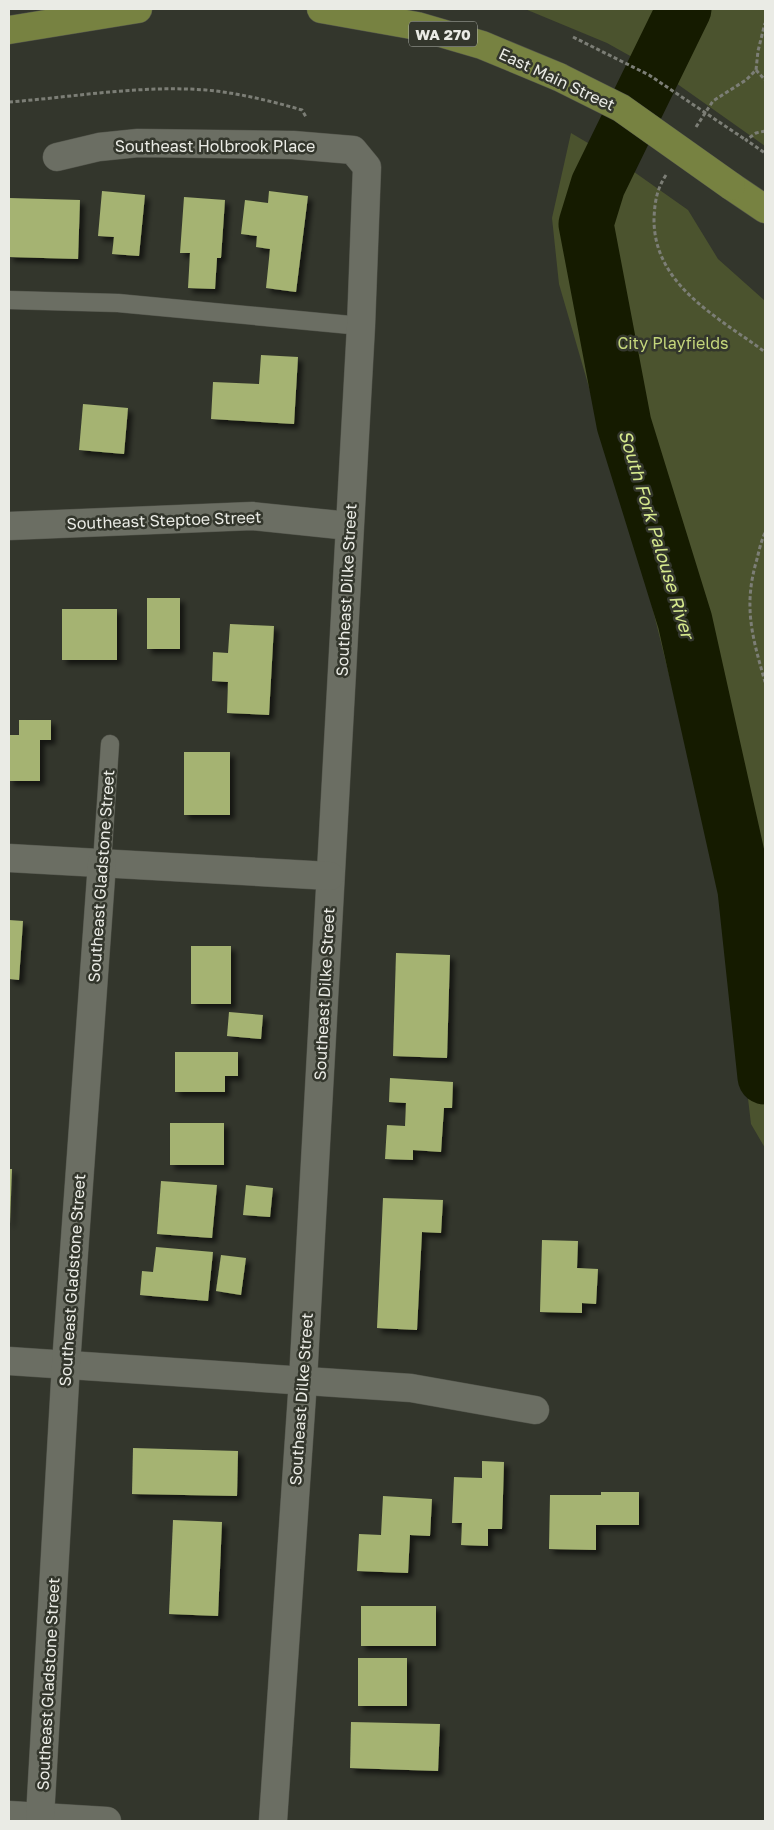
<svg xmlns="http://www.w3.org/2000/svg" width="774" height="1830" viewBox="0 0 774 1830" font-family="'Golos Text',sans-serif">
  <defs>
    <filter id="shadow"><feDropShadow dx="4.5" dy="4.5" stdDeviation="2.5" flood-color="#0009"/></filter>
  </defs>
  <rect width="100%" height="100%" fill="#33362c"/>
  <g fill="#4b532e">
    <polygon points="525,9 765,9 765,146 666,76 607,43"/>
    <polygon points="571,133 620,162 688,210 718,259 765,301 765,1148 751,1124 727,919 711,844 649,594 559,284 552,218"/>
  </g>
  <g fill="none" stroke-linecap="round" stroke-linejoin="round">
    <polyline stroke="#151b00" stroke-width="55" points="684,9 598,185 586,224 624,424 685,621 745,890 765,1077"/>
  </g>
  <g fill="#a5b372" filter="url(#shadow)">
    <polygon points="102,191 145,195 139,256 112,254 114,237 98,236"/>
    <polygon points="269,191 308,196 296,292 266,288 270,249 256,247 257,236 241,234 245,200 268,203"/>
    <polygon points="184,197 225,200 221,258 217,258 215,289 188,288 190,253 180,253"/>
    <polygon points="9,198 80,200 78,259 9,257"/>
    <polygon points="261,355 298,357 294,424 211,419 213,382 259,384"/>
    <polygon points="83,404 128,408 124,454 79,450"/>
    <rect x="147" y="598" width="33" height="51"/>
    <rect x="62" y="609" width="55" height="51"/>
    <polygon points="230,624 274,626 269,715 227,713 228,682 212,681 213,652 228,653"/>
    <polygon points="19,720 51,720 51,740 40,740 40,781 9,781 9,735 19,735"/>
    <rect x="184" y="752" width="46" height="63"/>
    <polygon points="9,920 23,921 19,980 9,979"/>
    <rect x="191" y="946" width="40" height="58"/>
    <polygon points="396,953 450,955 447,1058 393,1056"/>
    <polygon points="229,1012 263,1015 261,1039 227,1036"/>
    <polygon points="175,1052 238,1052 238,1076 225,1076 225,1092 175,1092"/>
    <polygon points="390,1078 453,1082 452,1108 444,1108 441,1152 413,1150 413,1160 385,1159 387,1125 405,1126 406,1103 389,1102"/>
    <rect x="170" y="1123" width="54" height="42"/>
    <polygon points="9,1169 12,1169 10,1223 9,1223"/>
    <polygon points="161,1181 217,1185 212,1238 157,1234"/>
    <polygon points="246,1185 273,1188 270,1217 243,1215"/>
    <polygon points="383,1198 443,1200 441,1233 422,1232 417,1330 377,1328"/>
    <polygon points="542,1240 578,1241 577,1268 598,1269 596,1304 582,1303 582,1313 540,1312"/>
    <polygon points="156,1247 213,1252 208,1301 140,1295 142,1271 153,1272"/>
    <polygon points="221,1255 246,1258 241,1295 216,1291"/>
    <polygon points="133,1448 238,1451 237,1496 132,1494"/>
    <polygon points="482,1461 504,1462 502,1529 488,1529 488,1546 461,1545 462,1523 452,1523 454,1477 482,1478"/>
    <polygon points="601,1492 639,1492 639,1525 596,1525 596,1550 549,1549 550,1495 601,1495"/>
    <polygon points="383,1496 432,1499 430,1536 410,1535 408,1573 357,1571 359,1534 381,1535"/>
    <polygon points="173,1520 222,1522 218,1616 169,1614"/>
    <rect x="361" y="1606" width="75" height="40"/>
    <rect x="358" y="1658" width="49" height="48"/>
    <polygon points="351,1722 440,1724 438,1771 350,1768"/>
  </g>
  <g fill="none" stroke-linecap="round" stroke-linejoin="round">
    <g stroke="#51534a" stroke-width="19">
      <g id="lane">
        <polyline points="9,300 118,303 361,326"/>
        <polyline points="102,863 110,744"/>
      </g>
    </g>
    <g stroke="#51534a" stroke-width="29">
      <g id="street">
        <polyline points="57,157 99,147 138,143 293,145 353,150 367,167 361,326 303,1380 273,1821"/>
        <polyline points="9,526 252,516 349,526"/>
        <polyline points="9,858 330,876"/>
        <polyline points="9,1361 411,1388 535,1410"/>
        <polyline points="9,1815 107,1821"/>
        <polyline points="40,1817 66,1364 102,863"/>
      </g>
    </g>
    <g stroke="#51534a" stroke-width="29">
      <g id="primary">
        <polyline points="321,9 417,26 482,45 559,77"/>
        <polyline points="9,30 138,9"/>
        <polyline points="731,186 765,209"/>
      </g>
    </g>
    <g stroke="#7c7e76" stroke-width="3" stroke-dasharray="4 2.5" stroke-linecap="butt">
      <polyline points="756,70 765,80"/>
      <path d="M 9,102 C 74,97 140,85 206,90 C 239,93 271,101 302,110 L 306,117"/>
      <polyline points="696,127 713,101 746,80 756,70 758,51 765,23"/>
      <polyline points="765,131 756,133 746,140 765,153"/>
      <path d="M 666,175 C 657,189 655,200 654,218 C 653,285 718,317 765,352"/>
      <path d="M 765,533 C 761,541 759,551 757,559 C 743,606 752,636 765,682"/>
    </g>
    <use href="#lane" stroke="#6b6e63" stroke-width="18"/>
    <use href="#street" stroke="#6b6e63" stroke-width="28"/>
    <use href="#primary" stroke="#778241" stroke-width="28"/>
    <g stroke="#51534a" stroke-width="29" stroke-linecap="butt">
      <polyline id="primary-bridge" points="559,77 621,108 731,186"/>
    </g>
    <polyline stroke="#7c7e76" stroke-width="3" stroke-dasharray="4 2.5" stroke-linecap="butt" points="573,37 649,75 746,140"/>
    <use href="#primary-bridge" stroke="#778241" stroke-width="28"/>
  </g>
  <g text-anchor="middle" dominant-baseline="central" stroke-width="5" stroke-linejoin="round" paint-order="stroke">
    <rect fill="#33362c" stroke="#b3b5ae" stroke-width="1" x="409" y="21.5" width="68" height="25" rx="4"/>
    <g font-size="15" font-weight="bold" fill="#eaebe5">
      <text x="443" y="34">WA 270</text>
    </g>
    <g font-size="16" fill="#eaebe5" stroke="#33362c">
      <text transform="translate(557 79) rotate(25)">East Main Street</text>
      <text x="215" y="146">Southeast Holbrook Place</text>
      <text transform="translate(164 520) rotate(-2)">Southeast Steptoe Street</text>
      <text transform="translate(346 590) rotate(-87)">Southeast Dilke Street</text>
      <text transform="translate(101 876) rotate(-86)">Southeast Gladstone Street</text>
      <text transform="translate(324 994) rotate(-87)">Southeast Dilke Street</text>
      <text transform="translate(72 1280) rotate(-86)">Southeast Gladstone Street</text>
      <text transform="translate(301 1399) rotate(-86)">Southeast Dilke Street</text>
      <text transform="translate(48 1684) rotate(-87)">Southeast Gladstone Street</text>
    </g>
    <g font-size="16" fill="#c4d67b" stroke="#33362c">
      <text x="673" y="343">City Playfields</text>
    </g>
    <g font-size="18" font-style="italic" fill="#d6e98d" stroke="#33362c">
      <text transform="translate(657 534) rotate(73)">South Fork Palouse River</text>
    </g>
  </g>
  <rect width="774" height="1830" fill="none" stroke="#eaebe5" stroke-width="20"/>
</svg>
